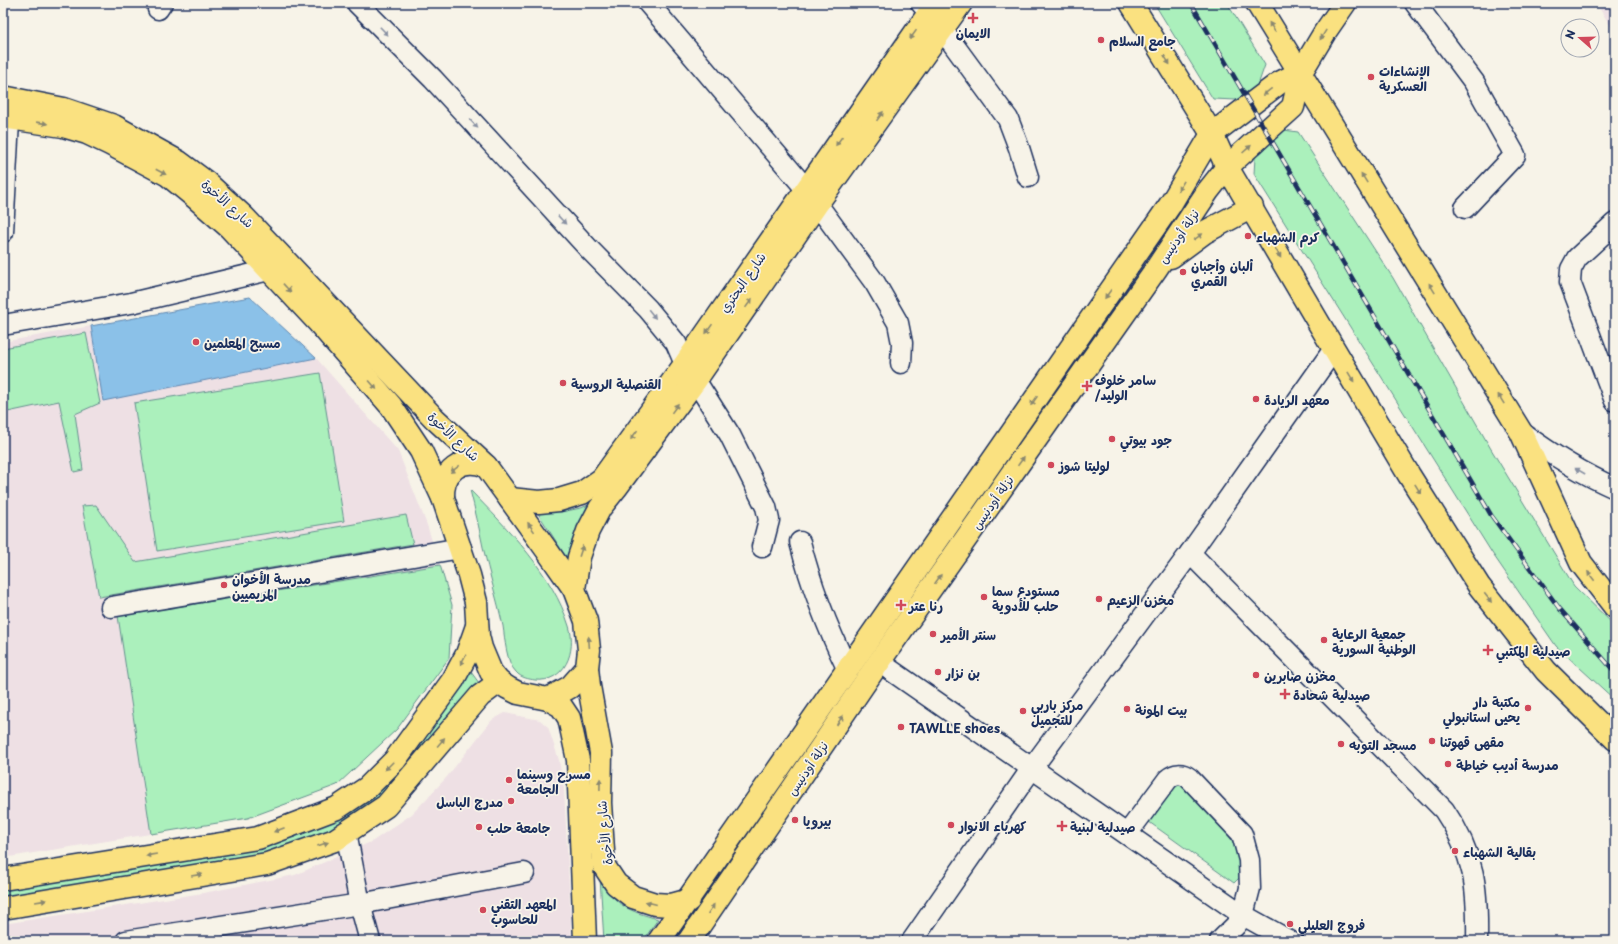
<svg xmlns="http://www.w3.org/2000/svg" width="1618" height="944" viewBox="0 0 1618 944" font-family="'Playpen Sans','Playpen Sans Arabic',sans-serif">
  <rect width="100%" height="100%" fill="#f7f3e8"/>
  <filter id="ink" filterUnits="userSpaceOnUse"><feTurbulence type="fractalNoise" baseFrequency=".025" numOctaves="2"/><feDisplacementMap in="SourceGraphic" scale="8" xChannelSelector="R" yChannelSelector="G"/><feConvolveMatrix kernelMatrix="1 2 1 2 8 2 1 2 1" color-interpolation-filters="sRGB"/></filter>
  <g filter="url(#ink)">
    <g fill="#eee0e4">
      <polygon points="1596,3 1615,3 1615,33"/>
      <polygon points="91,326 104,400 316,358 398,451 427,525 452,605 449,658 397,729 337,785 248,818 3,858 3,342"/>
      <polygon points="505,713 540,720 548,727 559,760 564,789 572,941 3,941 3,924 203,893 295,875 373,841 412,814 446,778 492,720"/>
    </g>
    <g fill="#abf0bc" stroke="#63908d">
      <polygon points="1154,3 1227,3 1265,65 1258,85 1236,100 1213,99"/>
      <polygon points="1284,130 1298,132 1393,278 1491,449 1574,586 1615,626 1615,700 1556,646 1492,553 1254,174 1255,157"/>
      <polygon points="86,333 100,403 75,414 83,470 74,472 59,401 3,413 3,348"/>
      <polygon points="320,373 344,521 157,551 134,403"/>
      <path d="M 470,490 C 508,529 553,574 569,626 C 577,651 565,683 535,680 C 529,679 521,678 516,672 C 506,662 505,639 503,626 C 497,599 489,573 483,547 C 479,528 475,509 470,490 Z"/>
      <polygon points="601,500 570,563 532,504 561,512 581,508"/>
      <polygon points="96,505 135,562 406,515 413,544 99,597 82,506"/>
      <polygon points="440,565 452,605 449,658 397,729 337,785 248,818 151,834 118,616"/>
      <polygon points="471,672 479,683 391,791 345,824 295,845 246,858 3,898 3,885 233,848 399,765"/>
      <polygon points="1186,784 1227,832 1239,853 1243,874 1234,883 1149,822 1171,787"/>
      <path d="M 600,878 C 615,906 629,911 658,919 L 643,941 L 604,941 Z"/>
    </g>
    <polygon fill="#8bc1e8" stroke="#5e87b1" points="250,297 316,358 103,401 91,326"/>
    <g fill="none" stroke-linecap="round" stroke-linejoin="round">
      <g stroke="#1b2f5e" stroke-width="23">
        <g id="minor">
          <polyline points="357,3 433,79 589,249 648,309 676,343 685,364 730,435 766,507 769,520 762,547"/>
          <polyline points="648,3 806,189 875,283 898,323 902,343 901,363"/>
          <polyline points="921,3 942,29 1008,119 1019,148 1028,177"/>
          <polyline points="1415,3 1474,82 1515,155 1465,208"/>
          <polyline points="158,9 162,3"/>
          <polyline points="1615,223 1577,258 1571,269 1570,282 1615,401"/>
          <polyline points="3,232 10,103"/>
          <polyline points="3,325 131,303 269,270 282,265"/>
          <path d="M 1521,432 C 1551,454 1581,473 1615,488"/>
          <path d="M 800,542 C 811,586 828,629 848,670"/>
          <path d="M 1190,553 L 1444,810 C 1475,855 1478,888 1477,941"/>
          <polyline points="111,607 461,548"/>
          <polyline points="879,662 1243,915 1290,941"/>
          <polyline points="346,832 360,904 370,941"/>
          <path d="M 1127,834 L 1168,779 C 1175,773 1182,773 1189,778 L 1242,834 L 1249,860 L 1250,888 L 1243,915 L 1236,925 L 1220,941"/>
          <polyline points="126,941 360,904 524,873"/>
          <polyline points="912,941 1032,768 1190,553 1334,349"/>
        </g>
      </g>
      <g stroke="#1b2f5e" stroke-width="25">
        <g id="major">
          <polyline points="1131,3 1212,134 1227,167 1334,349 1409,475 1479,586 1546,671 1615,739"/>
          <polyline points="1257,3 1521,432 1581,563 1615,607"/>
          <polyline points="3,97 64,109 114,126 179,162 206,182 244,217 435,419 486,466 546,549 574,589 586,621 589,650 587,668 589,686 601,753 600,803 604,866 616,884 633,897 655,904 671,905 689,900"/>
          <polyline points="3,117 63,126 87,133 110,144 168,175 196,198 229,227 319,323 391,406 421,451 443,498 469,575 476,602 478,636 481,648 491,672 499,682 508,688 518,693 548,699 561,706 569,718 578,760 585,941"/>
          <polyline points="1171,257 1205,232 1252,207"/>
          <path d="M 443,498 C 442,471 461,456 486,466"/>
          <polyline points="510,499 539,502 559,500 582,493 602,479 685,364 936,3"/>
          <polyline points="574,589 579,557 588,531 600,508 616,488 695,381 817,204 961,3"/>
          <polyline points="548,699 570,687 587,668"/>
          <polyline points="3,879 258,838 337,808 367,788 395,760 453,680 467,654 477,626"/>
          <polyline points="3,908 267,864 335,840 386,806 480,696 499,682"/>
          <polyline points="659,941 1170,205 1212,134 1279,83 1301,72 1325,32 1345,3"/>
          <polyline points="689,941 879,662 1156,269 1208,191 1227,167 1293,107 1301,72"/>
        </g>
      </g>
      <use href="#minor" stroke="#f7f3e8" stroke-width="20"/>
      <use href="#major" stroke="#fae180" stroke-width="22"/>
      <g stroke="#1b2f5e" stroke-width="4.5">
        <polyline id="rail" points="1191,3 1491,515 1559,608 1615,672"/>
      </g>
      <use href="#rail" stroke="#f7f3e8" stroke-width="3" stroke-dasharray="9" stroke-linecap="butt"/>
    </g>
    <defs><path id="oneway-solid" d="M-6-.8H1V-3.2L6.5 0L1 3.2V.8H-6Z"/></defs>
    <g fill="#8a886f">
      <use href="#oneway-solid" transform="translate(1272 27) rotate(-122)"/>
      <use href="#oneway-solid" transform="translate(913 35) rotate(125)"/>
      <use href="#oneway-solid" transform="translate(1323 35) rotate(122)"/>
      <use href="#oneway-solid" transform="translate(1167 60) rotate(58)"/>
      <use href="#oneway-solid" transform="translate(1267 92) rotate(142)"/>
      <use href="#oneway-solid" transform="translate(880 116) rotate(-55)"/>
      <use href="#oneway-solid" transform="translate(42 123) rotate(8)"/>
      <use href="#oneway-solid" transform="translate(839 141) rotate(125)"/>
      <use href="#oneway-solid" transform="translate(1247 149) rotate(-42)"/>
      <use href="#oneway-solid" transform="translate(161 172) rotate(28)"/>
      <use href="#oneway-solid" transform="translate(1364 178) rotate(-122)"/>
      <use href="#oneway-solid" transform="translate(1181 186) rotate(121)"/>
      <use href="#oneway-solid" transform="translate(1198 237) rotate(-34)"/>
      <use href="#oneway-solid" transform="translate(1278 253) rotate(60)"/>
      <use href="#oneway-solid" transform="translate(287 288) rotate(47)"/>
      <use href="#oneway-solid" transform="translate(1432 288) rotate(-122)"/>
      <use href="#oneway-solid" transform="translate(1108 294) rotate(125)"/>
      <use href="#oneway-solid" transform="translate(749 303) rotate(-55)"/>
      <use href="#oneway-solid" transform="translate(709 329) rotate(125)"/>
      <use href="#oneway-solid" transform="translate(1351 377) rotate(59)"/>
      <use href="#oneway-solid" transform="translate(373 385) rotate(49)"/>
      <use href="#oneway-solid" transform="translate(1501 399) rotate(-122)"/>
      <use href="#oneway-solid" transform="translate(1034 401) rotate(125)"/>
      <use href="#oneway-solid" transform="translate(675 408) rotate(-54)"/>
      <use href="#oneway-solid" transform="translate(634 435) rotate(126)"/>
      <use href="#oneway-solid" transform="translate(1021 461) rotate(-55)"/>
      <use href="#oneway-solid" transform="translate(455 469) rotate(143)"/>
      <use href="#oneway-solid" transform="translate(1418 489) rotate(58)"/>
      <use href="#oneway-solid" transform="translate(531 527) rotate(-126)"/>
      <use href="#oneway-solid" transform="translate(581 551) rotate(-72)"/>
      <use href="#oneway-solid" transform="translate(1591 576) rotate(-127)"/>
      <use href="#oneway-solid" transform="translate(938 579) rotate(-55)"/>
      <use href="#oneway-solid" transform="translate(1488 598) rotate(52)"/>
      <use href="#oneway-solid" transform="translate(589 642) rotate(-94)"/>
      <use href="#oneway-solid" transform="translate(463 660) rotate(118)"/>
      <use href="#oneway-solid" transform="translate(840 720) rotate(-56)"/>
      <use href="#oneway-solid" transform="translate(441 742) rotate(-50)"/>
      <use href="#oneway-solid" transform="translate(389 766) rotate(135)"/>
      <use href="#oneway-solid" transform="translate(600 784) rotate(-89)"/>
      <use href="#oneway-solid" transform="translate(279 830) rotate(159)"/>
      <use href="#oneway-solid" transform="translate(323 844) rotate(-19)"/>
      <use href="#oneway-solid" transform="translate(151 855) rotate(171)"/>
      <use href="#oneway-solid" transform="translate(197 875) rotate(-9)"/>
      <use href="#oneway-solid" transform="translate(41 901) rotate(-9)"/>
      <use href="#oneway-solid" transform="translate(651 903) rotate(-165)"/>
      <use href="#oneway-solid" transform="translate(711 909) rotate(-56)"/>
    </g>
    <g fill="#8991a3">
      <use href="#oneway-solid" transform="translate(384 31) rotate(46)"/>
      <use href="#oneway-solid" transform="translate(474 124) rotate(47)"/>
      <use href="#oneway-solid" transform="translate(562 220) rotate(47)"/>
      <use href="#oneway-solid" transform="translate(652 314) rotate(51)"/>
      <use href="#oneway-solid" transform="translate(1580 471) rotate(-150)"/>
    </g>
  </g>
  <g fill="#d1495b" stroke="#f7f3e8" stroke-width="1.5">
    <path d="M971 12h4v4h4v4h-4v4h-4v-4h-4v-4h4z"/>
    <circle cx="1101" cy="40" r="4"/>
    <circle cx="1371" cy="77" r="4"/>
    <circle cx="1248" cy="236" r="4"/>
    <circle cx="1183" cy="272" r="4"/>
    <circle cx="196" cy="342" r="4"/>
    <circle cx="563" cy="383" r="4"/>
    <path d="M1085 380h4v4h4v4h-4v4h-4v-4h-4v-4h4z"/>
    <circle cx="1256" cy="399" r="4"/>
    <circle cx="1112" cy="439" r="4"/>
    <circle cx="1051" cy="465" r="4"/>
    <circle cx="224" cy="585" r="4"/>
    <circle cx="984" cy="597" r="4"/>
    <circle cx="1099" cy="599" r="4"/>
    <path d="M899 599h4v4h4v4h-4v4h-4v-4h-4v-4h4z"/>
    <circle cx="933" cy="634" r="4"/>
    <circle cx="1324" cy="640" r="4"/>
    <path d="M1486 644h4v4h4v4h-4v4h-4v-4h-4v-4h4z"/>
    <circle cx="938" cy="672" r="4"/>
    <circle cx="1256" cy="675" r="4"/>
    <path d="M1283 688h4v4h4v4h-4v4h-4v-4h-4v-4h4z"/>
    <circle cx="1528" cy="708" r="4"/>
    <circle cx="1127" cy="709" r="4"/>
    <circle cx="1023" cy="711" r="4"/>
    <circle cx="901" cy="727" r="4"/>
    <circle cx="1432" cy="741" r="4"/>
    <circle cx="1341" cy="744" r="4"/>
    <circle cx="1448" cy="764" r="4"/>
    <circle cx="509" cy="780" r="4"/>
    <circle cx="511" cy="801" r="4"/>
    <circle cx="795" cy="820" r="4"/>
    <circle cx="951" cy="825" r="4"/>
    <path d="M1060 820h4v4h4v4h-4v4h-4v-4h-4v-4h4z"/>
    <circle cx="479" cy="827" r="4"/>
    <circle cx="1455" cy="851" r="4"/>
    <circle cx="483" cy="910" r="4"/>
    <circle cx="1290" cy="924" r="4"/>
  </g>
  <g text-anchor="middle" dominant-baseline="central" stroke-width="3.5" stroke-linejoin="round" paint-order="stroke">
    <g font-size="13" font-weight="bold" fill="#1b2f5e" stroke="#f7f3e8" text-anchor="start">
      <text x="973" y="32" text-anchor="middle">الايمان</text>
      <text x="1109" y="40">جامع السلام</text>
      <text x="1379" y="70">الإنشاءات<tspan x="1379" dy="15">العسكرية</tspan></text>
      <text x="1256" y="236">كرم الشهباء</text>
      <text x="1191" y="265">ألبان وأجبان<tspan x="1191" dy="15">القمري</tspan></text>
      <text x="204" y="342">مسبح المعلمين</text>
      <text x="1095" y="379">سامر خلوف<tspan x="1095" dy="15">/الوليد</tspan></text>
      <text x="571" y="383">القنصلية الروسية</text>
      <text x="1264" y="399">معهد الريادة</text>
      <text x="1120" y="439">جود بيوتي</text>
      <text x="1059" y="465">لوليتا شوز</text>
      <text x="232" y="578">مدرسة الأخوان<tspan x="232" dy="15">المريميين</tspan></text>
      <text x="992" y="590">مستودع سما<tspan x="992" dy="15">حلب للأدوية</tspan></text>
      <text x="1107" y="599">مخزن الزعيم</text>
      <text x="909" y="605">رنا عتر</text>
      <text x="1332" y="633">جمعية الرعاية<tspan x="1332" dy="15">الوطنية السورية</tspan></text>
      <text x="941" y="634">سنتر الأمير</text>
      <text x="1496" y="650">صيدلية المكتبي</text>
      <text x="946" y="672">بن نزار</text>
      <text x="1264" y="675">مخزن صابرين</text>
      <text x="1293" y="694">صيدلية شحادة</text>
      <text x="1520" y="701" text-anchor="end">مكتبة دار<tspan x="1520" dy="15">يحيى استانبولي</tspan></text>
      <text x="1031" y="704">مركز باربي<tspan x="1031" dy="15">للتجميل</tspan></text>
      <text x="1135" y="709">بيت المونة</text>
      <text x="909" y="727">TAWLLE shoes</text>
      <text x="1440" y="741">مقهى قهوتنا</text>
      <text x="1349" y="744">مسجد التوبه</text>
      <text x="1456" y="764">مدرسة أديب خياطة</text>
      <text x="517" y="773">مسرح وسينما<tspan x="517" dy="15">الجامعة</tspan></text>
      <text x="503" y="801" text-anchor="end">مدرج الباسل</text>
      <text x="803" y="820">بيرويا</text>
      <text x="959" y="825">كهرباء الانوار</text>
      <text x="1070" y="826">صيدلية لبنية</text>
      <text x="487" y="827">جامعة حلب</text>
      <text x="1463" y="851">بقالية الشهباء</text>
      <text x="491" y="903">المعهد التقني<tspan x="491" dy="15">للحاسوب</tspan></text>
      <text x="1298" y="924">فروج العليلي</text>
    </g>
    <g font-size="13" fill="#1b2f5e" stroke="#f7f3e8">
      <text transform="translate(228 203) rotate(42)">شارع الأخوة</text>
      <text transform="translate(1178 236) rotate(-56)">نزلة أودنيس</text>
      <text transform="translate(742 282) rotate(-55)">شارع البحتري</text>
      <text transform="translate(454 436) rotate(43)">شارع الأخوة</text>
      <text transform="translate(992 502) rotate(-55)">نزلة أودنيس</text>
      <text transform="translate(807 768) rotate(-56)">نزلة أودنيس</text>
      <text transform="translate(604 833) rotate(-96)">شارع الأخوة</text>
    </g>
  </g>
  <rect width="1618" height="944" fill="none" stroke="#f7f3e8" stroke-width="16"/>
  <rect x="8" y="8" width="1602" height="928" fill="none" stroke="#1b2f5e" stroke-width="1.5" filter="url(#ink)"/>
  <g transform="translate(1580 38) rotate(290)"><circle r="19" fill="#f7f3e8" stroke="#9fa5b1"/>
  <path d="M0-3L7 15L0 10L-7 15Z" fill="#d1495b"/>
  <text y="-6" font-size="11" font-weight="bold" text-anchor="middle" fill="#1b2f5e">N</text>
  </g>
</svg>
